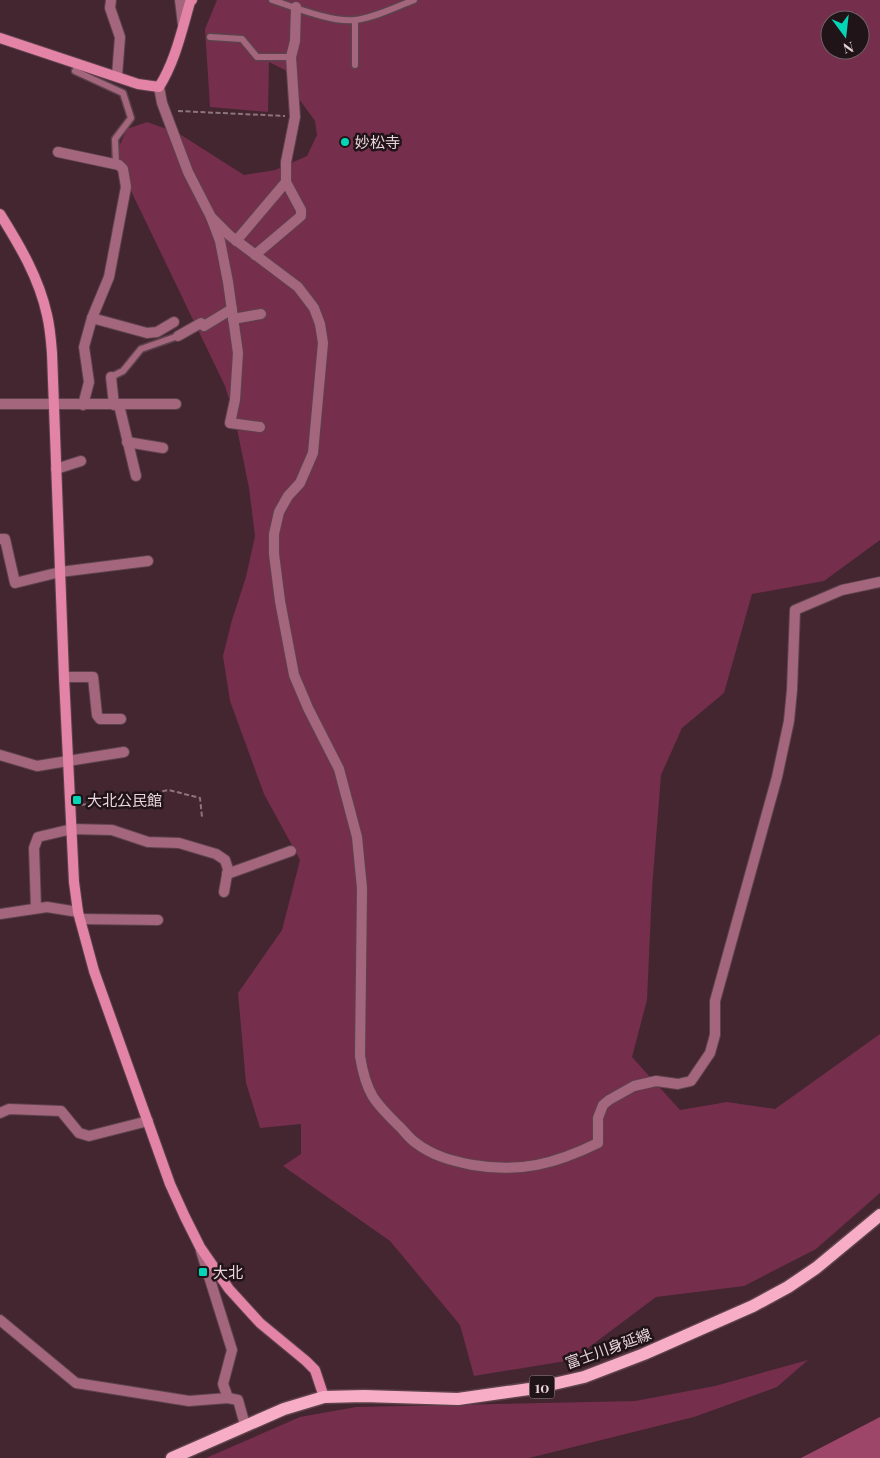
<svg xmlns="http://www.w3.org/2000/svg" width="880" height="1458" viewBox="0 0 880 1458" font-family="'Playfair Display','Noto Sans JP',serif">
  <rect width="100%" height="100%" fill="#432630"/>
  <g fill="#752e4b" fill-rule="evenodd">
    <path d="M 217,0 L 271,0 L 285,4 L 286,0 L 880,0 L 880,540 L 824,581 L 752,594 L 724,693 L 682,728 L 661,775 L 652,889 L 647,1000 L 632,1057 L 680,1110 L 727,1102 L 775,1109 L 880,1034 L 880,1193 L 816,1249 L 744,1286 L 656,1297 L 572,1360 L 474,1376 L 460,1325 L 390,1241 L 283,1166 L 301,1154 L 301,1124 L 260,1128 L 246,1083 L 238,993 L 282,930 L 300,860 L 264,794 L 230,701 L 223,656 L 232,620 L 246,577 L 255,536 L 249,488 L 235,419 L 225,386 L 132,193 L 116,164 L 118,149 L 127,129 L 147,122 L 178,133 L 244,175 L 275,170 L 307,156 L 317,135 L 315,121 L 299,99 L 285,70 L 269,62 L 268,112 L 210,107 L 205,29 ZM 830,20 L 860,20 L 860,50 L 830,50 Z"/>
    <polygon points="808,1360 777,1387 694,1417 529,1458 206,1458 300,1417 356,1407 635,1401 715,1386"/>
  </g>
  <polygon fill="#9e4669" points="880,1417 880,1458 801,1458"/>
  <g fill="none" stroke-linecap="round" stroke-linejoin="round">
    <g stroke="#5d424b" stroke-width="9">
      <g id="lane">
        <path d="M 272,0 C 293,7 334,23 355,20 C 374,18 396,7 414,0"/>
        <polyline points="355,20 355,65"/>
        <polyline points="210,37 242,39 257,57 291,57"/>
        <polyline points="79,64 75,71 123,93 131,118 115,139 116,164"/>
        <polyline points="111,377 123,371 141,349 178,336"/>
      </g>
    </g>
    <g stroke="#5d424b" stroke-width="12">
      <g id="street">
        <polyline points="111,0 110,8 120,37 117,76"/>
        <polyline points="180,0 183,25"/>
        <polyline points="159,87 162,103 188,172 211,217 220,241 228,282 238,353 235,400 230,423 260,427"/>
        <polyline points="58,152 119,165 123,169 126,187 109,277 92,318 84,347 89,382 83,405"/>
        <path d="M 211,217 L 229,235 L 298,287 L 314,308 L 320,324 L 323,343 L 313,453 L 300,483 L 288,496 L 279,512 L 274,534 L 274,554 L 280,601 L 294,675 L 308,708 L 339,769 L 357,837 L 362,888 L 360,1056 C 366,1093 374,1102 400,1127 C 405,1132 410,1139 416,1143 C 433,1156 452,1161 473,1165 C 520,1173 555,1164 598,1143 L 598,1118 L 603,1105 L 609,1100 L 634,1086 L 656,1081 L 678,1084 L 691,1081 L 710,1053 L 715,1035 L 715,1001 L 777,777 L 789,721 L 792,690 L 795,610 L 842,590 L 880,582"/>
        <polyline points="236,241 286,182"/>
        <polyline points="255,255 301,216 301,210 286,182 286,162 295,117 291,57 295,41 296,7"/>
        <polyline points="92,318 147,333 157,332 174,322"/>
        <polyline points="233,319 261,314"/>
        <polyline points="178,336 201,323 204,326 232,309"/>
        <polyline points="111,377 114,405"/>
        <polyline points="0,404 176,404"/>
        <polyline points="119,405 136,476"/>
        <polyline points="127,442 163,448"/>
        <polyline points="56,469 81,461"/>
        <polyline points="0,539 5,539 15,583 60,572 148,561"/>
        <polyline points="64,677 93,677 97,715 100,719 121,719"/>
        <polyline points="0,755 37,766 124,752"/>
        <polyline points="227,874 291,851"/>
        <polyline points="36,908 34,848 38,837 72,829 112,830 148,842 179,843 216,854 225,860 228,869 224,892"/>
        <polyline points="0,914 47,907 78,912"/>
        <polyline points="80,919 158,920"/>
        <polyline points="0,1113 9,1109 61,1111 79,1133 89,1136 148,1121"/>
        <polyline points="201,1251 232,1350 223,1384 228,1398"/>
        <polyline points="0,1320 76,1383 189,1401 228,1398 238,1400 245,1425"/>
      </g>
    </g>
    <g stroke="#5d424b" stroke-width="12">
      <g id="secondary">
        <path d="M 0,38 L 138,84 L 159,87 C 175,62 182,30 190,2 L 192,0"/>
        <path d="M 0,214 C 20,246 39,278 47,315 C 50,327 51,340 52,353 L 64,677 L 74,882 L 78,912 L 94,971 L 170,1184 L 185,1217 L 200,1247 L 229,1289 L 260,1323 L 306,1361 L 315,1370 L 324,1397"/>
      </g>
    </g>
    <g stroke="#5d424b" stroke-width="15">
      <polyline id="primary" points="172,1458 284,1409 324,1397 364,1396 458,1399 536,1388 584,1377 644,1354 753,1306 788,1287 816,1268 880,1215"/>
    </g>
    <g stroke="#8d747d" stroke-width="2" stroke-dasharray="5 2.5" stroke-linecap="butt">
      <polyline points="178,111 285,116"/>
      <polyline points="81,805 112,801 169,790 200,798 202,817"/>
    </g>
    <use href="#lane" stroke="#a3667c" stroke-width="6"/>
    <use href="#street" stroke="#a3667c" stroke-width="10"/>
    <use href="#secondary" stroke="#e383a6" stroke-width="10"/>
    <use href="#primary" stroke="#f8adc6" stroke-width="12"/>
  </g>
  <g fill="#04d5b6" stroke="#211418" stroke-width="2">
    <circle cx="345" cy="142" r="5"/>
    <rect x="72" y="795" width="10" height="10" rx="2.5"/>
    <rect x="198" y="1267" width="10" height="10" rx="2.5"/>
  </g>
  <g text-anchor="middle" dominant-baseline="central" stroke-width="5" stroke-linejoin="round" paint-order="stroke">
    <rect fill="#211418" stroke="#ac9aa0" stroke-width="1" x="529.5" y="1375.5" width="25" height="23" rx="4"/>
    <g font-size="14" font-weight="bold" fill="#e8d4da">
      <text x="542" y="1387">10</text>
    </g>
    <g font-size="15" fill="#e8d4da" stroke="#211418" text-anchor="start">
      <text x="355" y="142">妙松寺</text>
      <text x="87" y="800">大北公民館</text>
      <text x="213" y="1272">大北</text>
    </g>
    <g font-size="15" fill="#e8d4da" stroke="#211418">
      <text transform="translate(608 1348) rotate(-20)">富士川身延線</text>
    </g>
  </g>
  <g transform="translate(845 35) rotate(165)"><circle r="24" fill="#211418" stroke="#716166"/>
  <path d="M0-4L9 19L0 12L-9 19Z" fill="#04d5b6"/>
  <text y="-8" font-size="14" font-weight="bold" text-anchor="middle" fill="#e8d4da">N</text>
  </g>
</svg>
